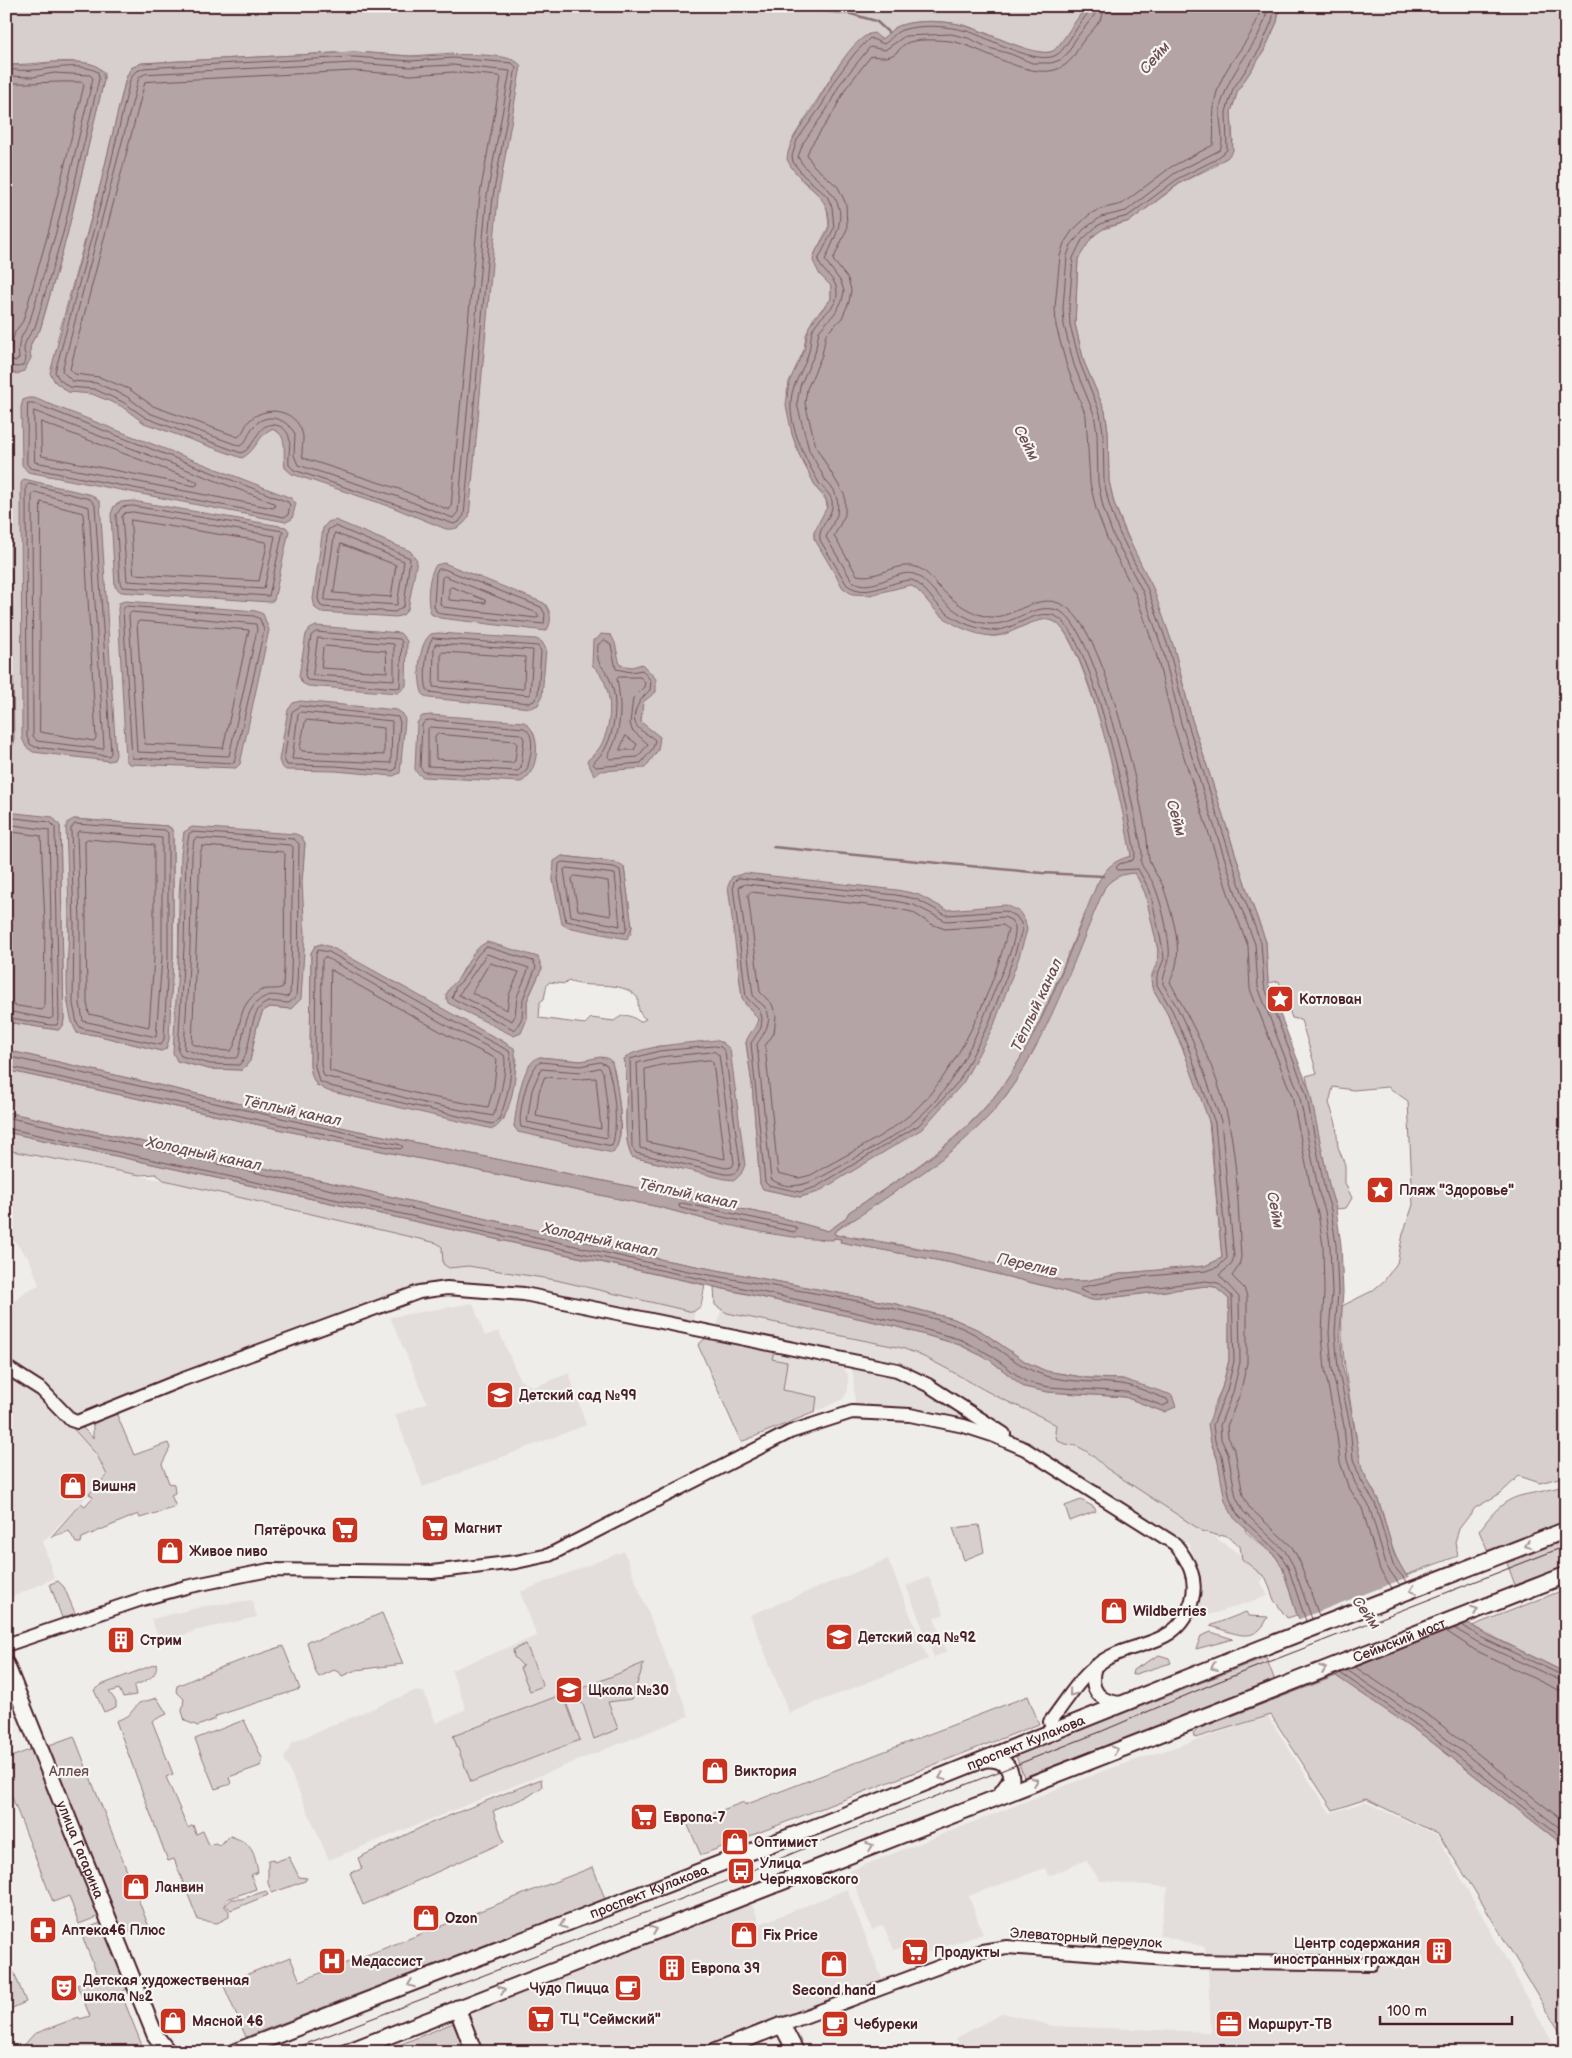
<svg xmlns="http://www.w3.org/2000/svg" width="1572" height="2058" viewBox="0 0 1572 2058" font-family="'Balsamiq Sans',sans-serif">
  <rect width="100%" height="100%" fill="#efedea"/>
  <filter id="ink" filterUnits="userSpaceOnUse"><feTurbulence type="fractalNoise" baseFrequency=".02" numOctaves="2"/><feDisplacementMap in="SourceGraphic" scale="10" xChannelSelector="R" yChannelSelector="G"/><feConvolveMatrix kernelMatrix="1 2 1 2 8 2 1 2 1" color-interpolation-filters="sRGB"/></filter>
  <g filter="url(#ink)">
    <g fill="#e3dedc">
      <polygon points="6,1150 272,1201 448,1244 469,1264 696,1303 693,1322 535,1293 430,1291 75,1423 6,1362 6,1308 26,1291 39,1285 30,1260 6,1231"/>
      <polygon points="473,1303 485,1336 499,1331 520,1380 534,1387 569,1373 586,1425 423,1487 395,1415 427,1403 390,1317"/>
      <polygon points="721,1309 919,1348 1045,1413 1071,1438 1267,1573 1261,1582 1268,1596 1194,1620 1191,1610 1194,1563 1190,1545 1030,1446 855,1406 853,1373 843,1355 717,1327"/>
      <polygon points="775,1348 840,1361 848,1375 848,1391 843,1399 815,1412 817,1397 783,1390 772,1359"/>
      <polygon points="6,1375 36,1389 97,1455 107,1475 43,1542 54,1578 57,1577 6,1600"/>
      <polygon points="624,1551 689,1716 329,1860 284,1758 293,1742 414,1691 424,1692 436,1723 466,1709 451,1670 537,1636 520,1592"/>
      <polygon points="888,1559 928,1659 789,1713 750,1615"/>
      <polygon points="929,1577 944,1614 934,1618 947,1652 934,1657 906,1586"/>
      <polygon points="252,1600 257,1617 198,1630 161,1644 151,1619 205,1606"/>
      <polygon points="1268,1716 1330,1813 1365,1802 1437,1835 1558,2052 963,2052 956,2038 1003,2013 1053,2026 1211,2032 1208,1973 1205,1947 1159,1935 1168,1887 1100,1881 1086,1860 1049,1876 1045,1868 969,1896 983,1934 905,1960 904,1947 894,1950 883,1925 872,1930 849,1871 1100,1772"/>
      <polygon points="847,1889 883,1981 700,2052 482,2052 466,2012 751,1902 760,1924"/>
    </g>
    <g fill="#d7cfce" stroke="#90777c" fill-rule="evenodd">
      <path d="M 6,6 L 1088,6 C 1077,16 1061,47 1053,51 C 1037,59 988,32 970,27 C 952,21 915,18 898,27 C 892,29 888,35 883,39 L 868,34 L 841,62 L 793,138 L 800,179 L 824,199 L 827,208 L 829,226 L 813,257 L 820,275 L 831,286 L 831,299 L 813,319 L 806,335 L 804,350 L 787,391 L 792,434 L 799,454 L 817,489 L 826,500 L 827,510 L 814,532 L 814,538 L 828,560 C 855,569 883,578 911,585 C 920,587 930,605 937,612 C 946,620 979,634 992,636 C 1011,638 1034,613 1054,621 C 1088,636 1143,885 1155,932 L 1159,958 L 1152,974 L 1152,987 L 1167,1013 L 1195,1078 L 1210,1124 L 1213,1146 L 1203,1060 L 1222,1258 L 1205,1266 L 1125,1273 L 1085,1281 L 1063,1281 L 954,1254 L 842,1235 L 841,1237 L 833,1233 L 929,1168 L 990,1115 L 1008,1093 L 1086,915 L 1083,917 C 1059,975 1038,1038 1001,1088 C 961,1141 903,1177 849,1212 L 845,1219 L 828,1231 L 775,1216 L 354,1130 L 6,1050 L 6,1022 L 58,1030 L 63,1026 L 64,1019 L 60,826 L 6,815 L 6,360 L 31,358 C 28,346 32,340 40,330 L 67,235 L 104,80 L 104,72 C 100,69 96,65 91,64 C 65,58 33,65 6,65 ZM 354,52 L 411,56 L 453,53 L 94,384 L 57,341 L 101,182 L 126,78 L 131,68 L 142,63 ZM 74,819 L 167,826 L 171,828 L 173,833 L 173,958 L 161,1051 L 96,1035 L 77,1033 L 68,1004 L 69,923 ZM 184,832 L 305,843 L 291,1009 L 270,1007 L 263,1011 L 257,1026 L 250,1061 L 242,1070 L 209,1069 L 177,1061 L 179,894 ZM 562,856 L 615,862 L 624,867 L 632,927 L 631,934 L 567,927 L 553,880 ZM 321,944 L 456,1018 L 507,1043 L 517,1059 L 512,1091 L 504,1119 L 347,1095 L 316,1085 L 310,1066 L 311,953 L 315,946 ZM 737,956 L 818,1192 L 800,1197 L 763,1189 L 760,1184 L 752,1084 L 746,1043 C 748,1034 758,1029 758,1018 C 757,1011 748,1010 745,1004 C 740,989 739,971 737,956 ZM 465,966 L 542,968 L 527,1001 L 527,1018 L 459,978 ZM 568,981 C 591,990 620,978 638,998 C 638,1007 638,1014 646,1019 L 640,1022 C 629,1014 624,1013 614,1021 L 591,1018 L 585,1024 L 539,1018 L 540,1002 L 544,999 L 547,984 L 550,982 L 565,984 ZM 658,1046 L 676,1046 L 684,1169 L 632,1157 C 620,1135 631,1087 624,1059 ZM 540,1057 L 581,1061 L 614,1069 C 617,1090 628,1137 613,1152 L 514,1127 C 519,1098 518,1078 540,1057 Z"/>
      <path d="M 1280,6 L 1566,6 L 1566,1476 L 1540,1483 L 1519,1476 L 1501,1493 L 1475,1508 L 1459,1529 L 1455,1542 L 1458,1556 L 1406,1575 C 1391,1554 1388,1529 1380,1505 C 1376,1491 1366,1481 1361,1468 C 1357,1453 1357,1438 1354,1423 C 1347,1383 1340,1346 1342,1306 L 1372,1291 L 1384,1281 L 1397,1263 L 1403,1234 L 1413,1205 L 1408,1101 L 1388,1087 L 1353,1090 L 1333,1087 L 1329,1103 L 1336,1123 L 1338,1147 L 1345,1165 L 1345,1183 L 1352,1198 L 1346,1208 L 1336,1209 L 1330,1190 L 1306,1076 L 1317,1073 L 1301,1020 L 1292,1018 L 1279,981 L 1268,983 L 1266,942 L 1248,893 L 1192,720 L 1174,648 L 1114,503 L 1109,481 L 1108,431 L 1105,411 L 1084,362 L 1075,324 L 1078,259 L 1086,244 L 1100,230 L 1130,221 L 1182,182 L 1217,165 L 1233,142 L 1231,112 L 1238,90 L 1264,51 L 1277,22 Z"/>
      <path d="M 6,1070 L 352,1145 L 659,1207 L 704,1219 L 834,1238 L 841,1239 L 841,1242 L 952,1263 L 1061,1290 L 1092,1300 L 1206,1286 L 1215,1287 L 1229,1299 L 1229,1360 L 1222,1388 L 1213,1407 L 1211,1443 L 1246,1532 L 1276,1557 L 1283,1569 L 1297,1615 L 1287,1618 L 1274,1600 L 1266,1578 L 1242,1559 L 1240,1546 L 1225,1535 L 1219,1536 L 1202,1531 L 1106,1468 C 1098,1460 1084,1447 1072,1445 C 1066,1444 1063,1444 1057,1440 L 1055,1432 L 1056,1425 C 1037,1413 1015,1406 994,1395 C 963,1379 936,1360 902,1348 L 727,1313 L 715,1305 L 714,1287 L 894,1326 L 960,1345 L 990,1360 L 1024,1387 L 1048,1392 L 1125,1397 L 1164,1412 L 1123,1379 L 1088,1378 L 1046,1371 L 1026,1362 L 981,1331 L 954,1319 L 896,1304 L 664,1260 L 332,1183 L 6,1112 Z"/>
      <polygon points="6,1132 705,1285 701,1306 693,1312 556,1280 468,1266 449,1268 443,1264 442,1247 437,1243 164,1180 156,1174 140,1175 6,1150"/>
      <polygon points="707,1337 775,1348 772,1359 787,1362 783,1390 817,1397 815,1412 741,1442 698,1345"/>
      <polygon points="114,1408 134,1455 168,1443 170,1448 162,1464 169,1483 174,1484 175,1493 171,1495 176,1507 140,1518 138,1514 82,1538 81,1543 76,1543 69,1531 51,1537 81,1503 85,1506 93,1497 89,1494 107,1475 97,1455 69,1424 77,1422 93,1438 93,1416"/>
      <path d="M 1566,1485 L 1566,1522 L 1488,1551 L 1479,1531 C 1511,1486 1520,1500 1566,1485 Z"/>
      <polygon points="1081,1500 1094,1507 1096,1511 1070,1521 1065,1506"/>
      <polygon points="979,1525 984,1552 964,1560 953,1528"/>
      <polygon points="1566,1540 1566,1566 1515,1585 1507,1563"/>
      <polygon points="58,1581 64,1587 75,1613 62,1618 50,1584"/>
      <polygon points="1566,1589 1566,1673 1472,1626"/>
      <path d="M 1246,1612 L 1249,1616 L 1268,1617 C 1255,1647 1234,1632 1210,1626 Z"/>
      <polygon points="382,1613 403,1664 356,1670 342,1676 340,1673 334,1670 319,1677 316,1673 307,1642 309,1640 318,1640"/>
      <polygon points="1211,1632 1233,1639 1196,1649 1201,1636"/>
      <polygon points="526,1644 543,1686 530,1691 520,1668 523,1666 514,1657 513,1650"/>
      <polygon points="283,1646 300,1689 216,1716 215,1719 198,1726 185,1721 182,1711 184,1699 176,1691 177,1686 216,1669"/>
      <polygon points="1159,1655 1169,1658 1171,1663 1132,1675 1133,1670"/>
      <polygon points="1266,1657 1275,1681 1024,1777 1016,1756"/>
      <polygon points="644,1663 632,1699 608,1702 618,1729 594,1739 583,1704 574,1696 578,1690"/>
      <path d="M 156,1664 C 159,1677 144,1681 134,1686 L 136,1695 L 123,1697 L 119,1689 L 109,1692 L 116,1701 L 116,1707 L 104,1712 L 94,1690 L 101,1685 Z"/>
      <polygon points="1336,1676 1424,1736 1566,1847 1566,2042 1473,1888 1438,1834 1366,1799 1333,1810 1271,1715 1195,1738 1193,1734 1198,1729"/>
      <polygon points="563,1694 580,1740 471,1782 453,1736"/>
      <polygon points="1028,1696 1039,1724 701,1855 687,1823 744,1802 745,1805"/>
      <path d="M 157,1698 L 167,1714 L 152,1721 L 173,1774 L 166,1777 L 188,1828 L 193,1825 L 196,1834 L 203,1831 L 209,1845 L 215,1843 L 219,1845 L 230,1836 C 252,1843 254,1851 258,1872 L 251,1875 L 256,1889 L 227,1899 L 224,1906 L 229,1911 L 229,1917 L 217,1923 L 198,1920 L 174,1859 L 168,1861 L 116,1721 L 128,1716 L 139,1703 Z"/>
      <polygon points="244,1720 263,1760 260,1766 229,1777 231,1784 215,1789 195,1739"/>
      <polygon points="74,1736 149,1927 153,1927 151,1934 139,1933 140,1928 116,1936 41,1748"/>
      <polygon points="37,1747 102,1915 79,1924 69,1896 53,1902 6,1782 6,1759"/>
      <polygon points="541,1779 542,1787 529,1796 493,1811 504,1842 363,1905 350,1873 362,1869 358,1858 426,1825"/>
      <polygon points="289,1857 299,1877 307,1878 305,1881 272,1893 268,1883 268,1860 273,1859 274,1862"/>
      <polygon points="593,1867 605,1899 246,2037 223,1984 290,1957 300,1981"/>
      <polygon points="266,1891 268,1895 231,1910 225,1905 232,1899 241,1899"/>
      <polygon points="103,1922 129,1987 121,1993 143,2048 151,2045 153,2052 18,2052 34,2034 79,2017 80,2019 90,2016 77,1985 98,1976 80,1931"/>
      <polygon points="11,1965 26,2002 10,2009 6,1998 6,1969"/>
      <polygon points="453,2023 465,2052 396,2052 394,2047"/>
    </g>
    <g fill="#b4a4a5" stroke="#8a6f74" fill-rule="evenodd">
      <path d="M 1088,6 L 1280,6 L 1277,22 L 1264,51 L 1238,90 L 1231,112 L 1233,151 L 1227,158 L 1181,182 L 1130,221 L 1106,227 L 1093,236 L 1078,259 L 1075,324 L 1084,362 L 1105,411 L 1108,431 L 1109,481 L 1114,503 L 1124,530 L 1153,588 L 1174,648 L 1192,720 L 1248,893 L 1266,942 L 1268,983 L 1310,1092 L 1330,1190 L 1336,1209 L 1341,1245 L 1343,1292 L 1340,1332 L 1343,1367 L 1362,1469 L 1379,1502 L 1394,1554 L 1406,1575 L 1447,1610 L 1484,1633 L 1566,1673 L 1566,1847 L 1424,1736 L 1336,1676 L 1323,1662 L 1297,1615 L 1283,1569 L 1276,1557 L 1234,1518 L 1225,1501 L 1217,1457 L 1211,1443 L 1208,1424 L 1222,1388 L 1229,1360 L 1229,1299 L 1215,1287 L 1206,1286 L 1092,1300 L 1061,1290 L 952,1263 L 840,1242 L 841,1239 L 834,1238 L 833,1240 C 775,1239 715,1222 659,1207 L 352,1145 L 6,1070 L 6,1050 L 354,1130 L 775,1216 L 828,1231 L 845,1219 L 849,1212 C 896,1182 946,1152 984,1109 C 1038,1049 1066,958 1097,884 C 1106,868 1112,861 1131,856 C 1125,818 1087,635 1053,621 C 1037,614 1009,637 992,636 C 973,635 950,624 937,612 C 928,603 921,591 910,585 L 870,595 L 852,594 L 843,588 L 814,538 L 814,532 L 828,505 L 824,495 L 817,489 L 799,454 L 792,434 L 786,405 L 789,382 L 804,350 L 809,326 L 831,299 L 831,286 L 820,275 L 813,261 C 814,248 827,238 829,226 C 833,194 797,184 787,159 C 789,137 806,122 816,104 C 827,86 852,35 874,33 L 881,39 C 887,36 890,30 896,27 C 910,20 936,21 952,23 C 975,25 1037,60 1053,51 C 1061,46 1077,16 1088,6 ZM 1135,873 L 1145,893 L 1158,950 L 1157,966 L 1151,979 L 1152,987 L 1167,1013 L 1182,1046 L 1210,1124 L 1222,1258 L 1205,1266 L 1125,1273 L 1085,1281 L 1063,1281 L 954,1254 L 835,1235 L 834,1232 L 847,1222 L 855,1219 C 901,1187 952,1157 990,1115 C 1042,1058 1074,958 1105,887 C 1114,877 1121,874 1135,873 Z"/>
      <path d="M 354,52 C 373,53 391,55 409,56 C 430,57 511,48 521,66 L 498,197 L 469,517 C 462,526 458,530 446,529 L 392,507 L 292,474 L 285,468 C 282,452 290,434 271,429 C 258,436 256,451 242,458 L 144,423 L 121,406 L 92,394 L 68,392 L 55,382 L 50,373 L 101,182 L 126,78 L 131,68 L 142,63 Z"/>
      <path d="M 53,62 C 70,63 104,57 104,80 L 67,235 L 40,330 C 32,340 28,346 31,358 L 24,371 L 17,374 L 6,370 L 6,65 L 33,65 Z"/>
      <polygon points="6,397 9,403 14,743 11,750 6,753"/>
      <polygon points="28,398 34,398 291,498 296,503 292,519 286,522 28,472 22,465 21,407 23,400"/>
      <polygon points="24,479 92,495 100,502 116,755 114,760 109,761 33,752 26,747 22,738 21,483"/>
      <polygon points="133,501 286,527 289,531 274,600 270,602 121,592 115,587 111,514 114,506 121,502"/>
      <polygon points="335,520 410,551 417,560 408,609 403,615 396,617 321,612 315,608 313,599 323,528 328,522"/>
      <path d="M 444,563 L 544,603 C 551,610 553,623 546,631 L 440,618 L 431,614 C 426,602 428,575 436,565 Z"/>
      <polygon points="125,601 256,611 263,614 269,630 240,764 236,768 129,764 126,760 118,609 119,603"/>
      <polygon points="316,626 400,633 407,641 406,686 398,693 308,686 302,683 299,676 306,634 310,629"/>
      <path d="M 438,633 L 536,639 L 542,642 L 546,649 L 542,696 L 538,705 L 531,708 L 429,698 L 423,695 C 417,680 417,645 431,634 Z"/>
      <path d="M 601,634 L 611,635 L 615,643 L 620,665 L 632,667 L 642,664 L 656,679 L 656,692 L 643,702 L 641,722 L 660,737 L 658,750 L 645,768 L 601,771 L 594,775 L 587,761 C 591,757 597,752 600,747 C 614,723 614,683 592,665 L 593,640 L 597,639 Z"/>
      <polygon points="300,701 397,710 403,714 405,720 400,773 393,776 335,771 286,770 281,766 279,760 288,710 293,703"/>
      <path d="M 431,715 L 524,722 C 543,733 539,773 521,782 L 423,777 L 417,773 L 415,769 L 417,723 L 422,716 Z"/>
      <polygon points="6,812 53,817 60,826 64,1019 63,1026 58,1030 6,1022"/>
      <path d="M 74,819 L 167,826 L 171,828 L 173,833 L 173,958 L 169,1040 L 166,1049 L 161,1051 L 96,1035 L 77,1033 C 61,1007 69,954 69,923 C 69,891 67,859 66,827 L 68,822 Z"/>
      <polygon points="192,827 296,834 302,837 305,843 302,883 305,934 301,999 291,1009 270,1007 263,1011 257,1026 250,1061 242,1070 209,1069 177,1061 173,1053 179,947 181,854 184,832"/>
      <polygon points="562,856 615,862 624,867 632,927 627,939 567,927 562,924 553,880 554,861"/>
      <path d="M 745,873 L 897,890 L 917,894 L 947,910 L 1006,905 L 1019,911 L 1025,921 L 1027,930 L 1019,957 L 994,1025 L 963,1083 L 922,1129 L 818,1192 L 800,1197 L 763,1189 L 760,1184 L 752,1084 L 746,1043 C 748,1033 756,1029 758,1019 L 742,998 L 728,886 L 732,877 Z"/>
      <path d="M 487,942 L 538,957 L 542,968 L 527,1001 L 527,1019 L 521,1033 L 514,1036 L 448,1003 L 446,995 C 451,984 455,984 460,976 C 469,963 472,949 487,942 Z"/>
      <path d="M 321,944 L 331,947 L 514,1048 C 519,1067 512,1120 493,1129 L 328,1091 C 315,1085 312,1081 310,1066 L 311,953 L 315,946 Z"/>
      <path d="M 716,1040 L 723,1043 L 730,1049 L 745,1165 L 741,1174 L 735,1180 L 725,1179 L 632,1157 C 620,1135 631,1087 624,1059 C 637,1045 694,1043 716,1040 Z"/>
      <path d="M 539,1057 L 581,1061 L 600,1057 L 607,1058 L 612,1062 C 617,1082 627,1138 613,1153 L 518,1132 L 514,1126 C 517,1108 520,1065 539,1057 Z"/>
      <polygon points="6,1112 332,1183 664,1260 896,1304 954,1319 981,1331 1026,1362 1046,1371 1088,1378 1123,1379 1172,1395 1176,1407 1164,1412 1125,1397 1048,1392 1024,1387 990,1360 960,1345 894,1326 6,1132"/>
    </g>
    <polygon fill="#efedea" points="1411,1576 1449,1608 1471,1622 1332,1676 1321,1664 1297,1620"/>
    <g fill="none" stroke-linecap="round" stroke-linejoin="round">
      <g stroke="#74545c" stroke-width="1">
        <path d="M 1091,6 L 1090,11 C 1079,22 1067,47 1058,54 C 1039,68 988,37 967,31 C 948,26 921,24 902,30 C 894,33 891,40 884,44 L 870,38 L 855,53 L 834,81 L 822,105 L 797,140 L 792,156 L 793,162 L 803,175 L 827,196 L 832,207 L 834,228 L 818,260 C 822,273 837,278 837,292 C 838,309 819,315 813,329 C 810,336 811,344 809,351 C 805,369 792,382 791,401 C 789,428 806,460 819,483 C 824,490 830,493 832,501 C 835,516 817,526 820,540 L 847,585 C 868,600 890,580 912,580 C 923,585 931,598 939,606 C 951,619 972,628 989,630 C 1011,634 1033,608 1055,616 C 1091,630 1129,815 1135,854 L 1133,860 L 1119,864 L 1116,868 L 1118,870 L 1138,869 L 1150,891 L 1163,950 L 1164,959 L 1157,976 L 1157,985 L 1172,1010 L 1187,1044 L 1215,1123 L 1227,1258 L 1218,1267 L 1206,1271 L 1126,1278 L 1082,1287 L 1080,1290 L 1093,1295 L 1206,1281 L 1218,1283 L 1232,1296 L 1234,1361 L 1227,1390 L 1213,1425 L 1215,1441 L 1222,1456 L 1230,1499 L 1238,1515 L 1280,1554 L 1288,1567 L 1306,1621"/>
        <path d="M 1097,6 L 1095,14 L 1075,40 L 1068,53 L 1060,60 L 1051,63 L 1032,63 L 1011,54 L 989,48 L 968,38 L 951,34 L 905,36 L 885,50 L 870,47 L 840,84 L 827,109 L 803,143 L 798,157 C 803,167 813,175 822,183 C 852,210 838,230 825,260 L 841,282 L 844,291 L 842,301 L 835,313 L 819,331 L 815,353 L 800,386 L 797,404 L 809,450 L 826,481 L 834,490 L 838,503 L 837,515 L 826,537 L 852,581 C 873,594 895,569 914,574 C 922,577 928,585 934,591 C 948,607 968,623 991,624 C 1014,625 1033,603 1057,610 C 1094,621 1131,794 1138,833 C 1140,840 1142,848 1142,856 C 1142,857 1140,862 1141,863 C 1143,869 1151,878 1154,885 C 1162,904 1167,928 1169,947 C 1171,964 1162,975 1163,984 L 1177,1007 L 1193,1041 L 1221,1121 L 1234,1257 L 1231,1265 L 1219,1275 L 1239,1297 L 1240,1362 L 1233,1392 L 1220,1425 L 1221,1439 L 1228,1454 L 1236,1497 L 1243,1511 L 1285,1551 L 1293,1565 L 1312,1619"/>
        <path d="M 1105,6 C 1104,20 1091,31 1083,41 C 1077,49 1074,59 1065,65 C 1036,87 981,45 950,41 C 938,40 915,38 905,44 C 901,46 900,50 897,52 C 889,59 881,57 871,56 L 846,88 L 833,113 L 810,147 L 807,155 L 814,166 L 838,187 L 846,204 L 847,229 L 833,260 L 848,279 L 851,290 L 849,302 L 842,318 L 826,334 L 822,355 L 807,389 L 805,403 L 816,447 L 845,496 L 845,515 L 834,536 L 857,575 C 878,580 897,561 916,567 C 925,570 931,577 936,584 C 951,599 968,614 990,617 C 1014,619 1037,591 1063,605 C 1104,626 1138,787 1146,833 C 1148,841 1147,851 1149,859 C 1151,868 1159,877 1163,886 C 1170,908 1180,938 1177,960 C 1176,968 1173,975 1170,982 C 1193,1025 1217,1070 1228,1119 C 1238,1163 1238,1212 1241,1257 L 1239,1266 L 1232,1276 L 1244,1288 L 1247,1297 L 1247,1363 L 1240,1394 L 1227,1426 L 1228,1437 L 1235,1451 L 1243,1495 L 1249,1507 L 1292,1547 L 1300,1562 L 1319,1616"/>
        <path d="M 1261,6 C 1256,36 1233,54 1221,81 C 1210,106 1215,120 1213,145 L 1171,167 L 1122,204 L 1100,209 L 1090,214 L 1072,231 L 1064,243 L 1060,256 L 1055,307 L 1056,326 L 1067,367 L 1086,416 L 1090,483 L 1096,509 L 1107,538 L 1136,595 L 1156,653 L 1174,726 L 1230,899 L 1248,946 L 1250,989 L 1292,1096 L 1312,1194 L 1318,1213 L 1323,1246 L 1324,1292 L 1322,1334 L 1325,1370 L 1336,1427 L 1340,1462 L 1348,1486 L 1362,1508 L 1380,1570 L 1392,1588"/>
        <path d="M 1268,6 C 1263,42 1234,63 1224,96 C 1222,101 1220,106 1220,111 C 1219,123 1225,140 1220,150 L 1175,173 L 1126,211 L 1101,217 L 1084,229 L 1071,245 L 1067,256 L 1063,308 L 1064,325 L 1074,365 L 1094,414 L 1097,433 L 1098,482 L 1103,507 L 1113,535 L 1143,592 L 1163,651 L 1181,723 L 1237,897 L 1255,944 L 1258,987 L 1299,1094 L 1319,1193 L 1325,1211 L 1330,1245 L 1332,1292 L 1329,1333 L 1332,1369 L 1344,1426 L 1347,1460 L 1355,1483 L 1369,1506 L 1387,1567 L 1400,1585"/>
        <polyline points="1275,6 1272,21 1260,49 1233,89 1226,112 1227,150 1215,160 1179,178 1128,216 1105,222 1097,226 1082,240 1073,258 1069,308 1070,325 1080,363 1100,413 1103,432 1104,481 1109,504 1119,532 1148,590 1169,649 1187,721 1243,895 1261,943 1264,985 1306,1093 1325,1191 1331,1210 1336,1245 1338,1292 1335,1333 1338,1368 1350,1425 1353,1459 1361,1480 1375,1503 1393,1565 1407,1582"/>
        <path d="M 354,57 L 411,61 L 453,58 L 512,63 L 516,67 L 493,196 L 464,515 L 459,522 L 454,524 L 294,470 L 289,465 C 288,456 291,445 289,437 C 288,432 283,427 279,426 C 256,418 258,447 241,453 L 146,418 L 123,402 L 94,389 L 69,387 L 59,379 L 55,372 L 106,184 L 130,80 L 135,72 L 144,68 Z"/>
        <path d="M 354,63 L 411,67 L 453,65 L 510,71 L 487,195 L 458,512 L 453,518 L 396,496 L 298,465 L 294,455 L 295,434 C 287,419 267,411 254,426 C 248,432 248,442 240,446 L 149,413 L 126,396 L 96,383 L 72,381 L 62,371 L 139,77 L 145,74 Z"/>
        <path d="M 6,69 C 15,70 25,71 34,70 C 54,69 80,62 98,72 L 99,79 L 63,233 L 35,327 C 30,334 24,341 24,350 C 24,353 26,355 26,358 C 25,371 13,366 6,365"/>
        <path d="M 354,71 L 411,75 L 453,72 L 499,76 L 501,78 L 480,194 L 451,507 L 449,510 L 399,489 L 303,458 C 300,451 305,441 302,432 C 295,410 268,405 251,419 C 245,424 244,433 238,437 L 153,406 L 129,389 L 99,377 L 75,374 L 70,369 L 145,82 Z"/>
        <path d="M 6,76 L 33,77 L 54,73 L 90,75 L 93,78 L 56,232 L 29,324 C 21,336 17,344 19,358 L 16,361 L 6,359"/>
        <path d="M 6,83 C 32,84 56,81 82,82 L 84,85 L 49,230 L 23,321 L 15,332 L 10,350 L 6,351"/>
        <polygon points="28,403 33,403 288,502 290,505 288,515 284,517 30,468 27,464"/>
        <polygon points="34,411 274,503 275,507 273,508 35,462"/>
        <polygon points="41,422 196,481 198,484 195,486 42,456"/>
        <polygon points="29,484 90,499 95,505 111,753 109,756 35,747 30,744 27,737 26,487"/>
        <polygon points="35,492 89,507 104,747 103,749 37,741 33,736 32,495"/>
        <polygon points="41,502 83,513 96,738 94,741 40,732"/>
        <polygon points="133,506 283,531 269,596 122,587 120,583 116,515 122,507"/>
        <polygon points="133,512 275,536 264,589 127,581 122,516 125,513"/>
        <polygon points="131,520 266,542 267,545 259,581 134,574"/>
        <polygon points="335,526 410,558 404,606 395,612 323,607 320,605 318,598 328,530"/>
        <polygon points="335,533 404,561 397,605 325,600"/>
        <polygon points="341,544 396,565 391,597 334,593"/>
        <polygon points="439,569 444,569 541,607 545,614 544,624 442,614 436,611 434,606 436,573"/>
        <polyline points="6,570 9,742 6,747"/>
        <polygon points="445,576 537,613 539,617 536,618 443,607 440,604 442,578"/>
        <polygon points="452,587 485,600 486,603 449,600 449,589"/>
        <polygon points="126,606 254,616 260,619 264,630 234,763 132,758 123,610"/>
        <polygon points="132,612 256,624 257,630 229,756 137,752 129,615"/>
        <polygon points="140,621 249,630 223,748 145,744 137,623"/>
        <polygon points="316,632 400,639 402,642 400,687 396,688 307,680 305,675 311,636"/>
        <polygon points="318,638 394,644 394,680 313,675"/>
        <path d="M 433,638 L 538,646 L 541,651 L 538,694 L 534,701 L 529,703 L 428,692 C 423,683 425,645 433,638 Z"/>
        <path d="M 605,640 L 611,645 L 616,669 L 631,672 L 642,670 L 651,681 L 650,690 C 642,697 630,712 636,725 C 639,731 650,735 655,740 L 653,748 L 641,763 L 596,767 L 593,764 C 596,759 602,755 605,749 C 615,730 619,700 610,680 C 602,661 596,669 598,645 Z"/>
        <polygon points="436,644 533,650 530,695 433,687 434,648"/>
        <polygon points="325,646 386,651 387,672 321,668 323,648"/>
        <polygon points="443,652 525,657 524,687 522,689 441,681 441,654"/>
        <path d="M 619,677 L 640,677 L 645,682 L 644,687 L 633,698 L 630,723 L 632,730 L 648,744 L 638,757 L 610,759 L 608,756 C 622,732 622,706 617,679 Z"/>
        <polygon points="301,706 398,717 400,722 396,769 392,771 336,766 287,765 284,759 292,712"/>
        <polygon points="301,712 392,721 391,763 292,759 298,715"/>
        <polygon points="306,720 384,728 384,755 302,751 300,749"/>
        <path d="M 431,720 L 524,728 C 537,735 530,758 527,770 L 519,777 L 424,772 L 420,767 L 422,725 L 425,721 Z"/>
        <polygon points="430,727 521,734 524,739 521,768 518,771 428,766 428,729"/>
        <polygon points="437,734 515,741 517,743 515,761 512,763 436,759 435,737"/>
        <polygon points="626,736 637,744 634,750 620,750"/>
        <polyline points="6,817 50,822 55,827 59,1019 57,1025 50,1025 6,1017"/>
        <polyline points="6,824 49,830 53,1017 50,1019 6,1011"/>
        <polygon points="75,824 165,830 168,833 168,958 164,1039 161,1045 81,1028 77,1023 73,1004 74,923 71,829"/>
        <polyline points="6,831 41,836 45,923 44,1008 42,1010 6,1004"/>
        <polygon points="80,831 162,838 162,958 156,1037 83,1021 80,1003 80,923 77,833"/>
        <path d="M 192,832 L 294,839 L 299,844 C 298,895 300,946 296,997 L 289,1003 C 283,1003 275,1001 269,1002 C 246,1007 254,1052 239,1065 L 210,1064 L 181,1056 L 178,1051 L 184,947 L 186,854 L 189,834 Z"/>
        <path d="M 197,838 L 291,845 L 293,847 C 291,896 293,945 290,994 L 287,997 C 280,996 272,994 267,996 C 245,1003 243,1037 239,1055 L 236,1058 L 211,1058 L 184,1049 L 190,947 L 192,854 L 194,840 Z"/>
        <polygon points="88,839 154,845 154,958 149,1027 89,1014 87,1002 85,841"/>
        <path d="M 203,846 L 283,852 L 285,854 C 283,898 286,942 283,987 C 276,991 267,987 260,991 C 233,1007 244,1033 231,1051 L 212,1050 L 192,1044 L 200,854 Z"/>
        <polygon points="563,862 614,867 620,870 627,927 625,933 566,921 558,879 559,864"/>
        <polygon points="567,868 615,874 620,926 571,916 564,870"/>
        <polygon points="575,876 608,881 611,916 578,910 572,879"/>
        <polygon points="739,878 896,895 916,899 946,915 1005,911 1016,916 1021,923 1022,930 1014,956 989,1023 959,1081 919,1125 816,1187 800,1192 768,1185 765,1182 751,1043 761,1028 762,1018 760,1011 746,997 733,886 734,882"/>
        <path d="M 746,884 L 895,901 L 914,905 L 946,921 L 1004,917 L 1011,920 L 1015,926 C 1017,941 1003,969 997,984 C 978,1033 957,1085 916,1120 C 894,1138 866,1151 841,1166 C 821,1177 794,1196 771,1179 L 757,1044 C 764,1033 775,1019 764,1006 C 760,1002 755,1000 753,995 L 739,887 Z"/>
        <path d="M 751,892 L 894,908 L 912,912 L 931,924 L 945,929 L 1003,925 L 1008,929 C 994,989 958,1071 912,1113 C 885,1137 843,1156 811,1175 L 799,1178 L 778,1173 L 765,1046 L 774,1033 L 776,1016 L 772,1004 L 760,992 L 748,895 Z"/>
        <path d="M 487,947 L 533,961 L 536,967 L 523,999 L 522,1018 L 515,1030 L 452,998 L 456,986 C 470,977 471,955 487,947 Z"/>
        <path d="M 318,950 L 329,952 L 454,1022 L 509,1051 C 515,1066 506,1108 497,1122 L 492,1124 L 330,1086 L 319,1081 L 315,1066 L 316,955 Z"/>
        <polygon points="487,954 529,968 517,997 515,1016 512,1021 459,995"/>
        <path d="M 325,957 L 451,1028 L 504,1055 C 508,1067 499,1104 493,1116 L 424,1103 L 324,1076 L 321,1065 L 322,960 Z"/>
        <polygon points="490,963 519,972 509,995 507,1010 472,993"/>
        <polygon points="331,970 447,1035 497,1059 494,1087 488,1107 426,1096 330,1071"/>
        <path d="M 715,1046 L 721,1047 L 725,1052 L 740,1163 C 738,1172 735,1175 725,1174 L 636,1153 L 632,1147 L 630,1059 L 659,1051 Z"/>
        <polygon points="715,1052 719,1055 734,1163 732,1167 726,1168 640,1148 637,1063 660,1057"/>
        <polyline points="6,1056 401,1145 403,1147 400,1149 353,1140 6,1066"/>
        <polygon points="710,1060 713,1062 725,1159 647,1142 645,1069 661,1065"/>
        <path d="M 541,1062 L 580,1066 L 600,1062 L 607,1065 C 614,1085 619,1126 612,1146 L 521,1127 C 517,1116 528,1066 541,1062 Z"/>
        <polygon points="600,1068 603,1072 608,1112 607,1138 527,1122 532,1090 541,1069 581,1072"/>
        <polygon points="545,1077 580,1079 596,1078 601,1129 536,1116 539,1092"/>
        <path d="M 6,1117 C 225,1164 441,1216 659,1265 C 755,1286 855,1295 949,1323 C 986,1334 1010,1364 1043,1375 C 1068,1383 1095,1381 1121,1384 C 1136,1386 1152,1394 1167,1399 L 1169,1403 L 1163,1406 L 1126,1392 L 1049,1387 L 1026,1382 L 992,1356 L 962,1340 L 895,1321 L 6,1128"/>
        <polygon points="682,1203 796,1227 797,1230 794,1232 680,1208 679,1205"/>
        <polyline points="1462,1625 1482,1638 1566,1677"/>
        <polyline points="1454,1628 1479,1643 1566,1683"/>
        <polyline points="1446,1631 1475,1650 1556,1689 1566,1691"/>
        <polyline points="1355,1667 1435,1720 1566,1823"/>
        <polyline points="1347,1670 1431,1727 1566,1833"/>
        <polyline points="1340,1673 1427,1732 1566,1841"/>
      </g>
      <g stroke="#8a6f74" stroke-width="2.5">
        <polyline points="619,6 780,7 851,14 876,21 888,32"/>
        <polyline points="773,847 1042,873 1103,876"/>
      </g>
      <g stroke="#4a1f2b" stroke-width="16">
        <g id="minor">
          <polyline points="6,1367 42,1390 71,1420 77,1422 181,1380 419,1292 447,1288 524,1294 897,1370 928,1385 1004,1434"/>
          <path d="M 6,1645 L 139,1600 L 186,1587 L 269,1570 L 432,1572 L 516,1562 L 549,1555 L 790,1432 L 852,1412 L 910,1415 L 964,1426 L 992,1435 L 1025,1449 L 1175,1544 C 1188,1560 1198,1578 1192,1600 C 1178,1652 1129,1638 1096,1666 C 1078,1680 1064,1704 1050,1722 L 1054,1731"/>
          <path d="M 1095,1666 C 1088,1691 1100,1703 1125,1703"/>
          <polyline points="782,2025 982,1951 1007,1947 1193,1961 1372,1964"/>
        </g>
      </g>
      <g stroke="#4a1f2b" stroke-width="19">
        <g id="major">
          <path id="s1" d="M 6,1664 L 155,2035 L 168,2052"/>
          <path d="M 987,1759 C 1002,1758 1011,1766 1011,1780 L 1001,1794"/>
          <polyline points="457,2008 474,2052"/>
          <path id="s2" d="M 234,2052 L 825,1823 L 1259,1649 L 1566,1530"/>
          <path id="s3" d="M 347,2052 L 1566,1575"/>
          <polyline points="714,2052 782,2025 796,2052"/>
        </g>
      </g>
      <use href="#minor" stroke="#f6f6f2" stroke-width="12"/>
      <use href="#major" stroke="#f6f6f2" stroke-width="15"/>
      <polyline stroke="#4a1f2b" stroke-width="1" points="285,2052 707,1889 827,1839 1100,1732 1215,1683 1566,1546"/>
    </g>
    <defs><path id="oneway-chevron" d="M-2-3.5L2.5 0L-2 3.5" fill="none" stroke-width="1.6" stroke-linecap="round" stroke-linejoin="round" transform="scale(1.25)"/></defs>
    <g stroke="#a99598">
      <use href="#oneway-chevron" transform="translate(1528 1545) rotate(158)"/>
      <use href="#oneway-chevron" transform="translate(1413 1590) rotate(159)"/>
      <use href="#oneway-chevron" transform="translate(1475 1610) rotate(-21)"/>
      <use href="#oneway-chevron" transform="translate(1214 1667) rotate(158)"/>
      <use href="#oneway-chevron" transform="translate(1323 1669) rotate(-21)"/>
      <use href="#oneway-chevron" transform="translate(1072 1693) rotate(129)"/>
      <use href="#oneway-chevron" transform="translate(1115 1750) rotate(-21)"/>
      <use href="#oneway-chevron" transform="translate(942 1777) rotate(158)"/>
      <use href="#oneway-chevron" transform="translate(1035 1781) rotate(-21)"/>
      <use href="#oneway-chevron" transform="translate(870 1846) rotate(-21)"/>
      <use href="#oneway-chevron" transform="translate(563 1925) rotate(159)"/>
      <use href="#oneway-chevron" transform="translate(654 1930) rotate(-21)"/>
      <use href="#oneway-chevron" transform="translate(411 1984) rotate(159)"/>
      <use href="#oneway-chevron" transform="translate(502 1990) rotate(-21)"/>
    </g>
  </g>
  <defs>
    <g id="sight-square" transform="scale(1.4375)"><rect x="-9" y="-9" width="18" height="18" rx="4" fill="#c8321e" stroke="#f6f6f2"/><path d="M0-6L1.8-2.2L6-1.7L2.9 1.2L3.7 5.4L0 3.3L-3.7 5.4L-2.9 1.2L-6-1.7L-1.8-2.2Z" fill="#fff"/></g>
    <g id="school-square" transform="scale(1.4375)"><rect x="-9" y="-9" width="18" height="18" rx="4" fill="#c8321e" stroke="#f6f6f2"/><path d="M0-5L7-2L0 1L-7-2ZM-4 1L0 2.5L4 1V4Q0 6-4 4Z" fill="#fff"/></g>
    <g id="shop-square" transform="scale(1.4375)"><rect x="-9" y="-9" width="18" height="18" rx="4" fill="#c8321e" stroke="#f6f6f2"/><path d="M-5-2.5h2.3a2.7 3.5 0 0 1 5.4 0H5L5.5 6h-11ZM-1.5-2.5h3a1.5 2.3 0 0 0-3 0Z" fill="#fff"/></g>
    <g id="supermarket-square" transform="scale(1.4375)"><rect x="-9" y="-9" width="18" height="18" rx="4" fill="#c8321e" stroke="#f6f6f2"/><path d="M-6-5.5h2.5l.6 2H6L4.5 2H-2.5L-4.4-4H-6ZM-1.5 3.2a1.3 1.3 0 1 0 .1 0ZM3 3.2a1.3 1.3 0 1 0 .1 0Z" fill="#fff"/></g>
    <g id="building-square" transform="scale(1.4375)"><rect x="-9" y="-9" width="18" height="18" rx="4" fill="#c8321e" stroke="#f6f6f2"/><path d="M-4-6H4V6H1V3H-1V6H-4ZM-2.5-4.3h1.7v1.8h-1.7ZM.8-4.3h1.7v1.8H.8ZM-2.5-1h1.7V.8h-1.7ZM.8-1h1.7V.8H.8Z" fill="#fff"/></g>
    <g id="bus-square" transform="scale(1.4375)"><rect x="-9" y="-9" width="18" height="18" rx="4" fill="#c8321e" stroke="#f6f6f2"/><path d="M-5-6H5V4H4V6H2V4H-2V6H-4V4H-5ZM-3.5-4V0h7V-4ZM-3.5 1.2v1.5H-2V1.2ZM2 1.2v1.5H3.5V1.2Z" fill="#fff"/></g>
    <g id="pharmacy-square" transform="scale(1.4375)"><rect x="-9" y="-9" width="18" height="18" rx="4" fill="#c8321e" stroke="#f6f6f2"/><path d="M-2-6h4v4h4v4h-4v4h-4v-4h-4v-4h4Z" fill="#fff"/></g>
    <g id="hospital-square" transform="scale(1.4375)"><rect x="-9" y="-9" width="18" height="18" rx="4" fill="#c8321e" stroke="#f6f6f2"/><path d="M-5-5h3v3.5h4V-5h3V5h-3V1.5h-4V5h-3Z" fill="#fff"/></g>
    <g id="theatre-square" transform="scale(1.4375)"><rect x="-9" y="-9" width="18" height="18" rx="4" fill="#c8321e" stroke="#f6f6f2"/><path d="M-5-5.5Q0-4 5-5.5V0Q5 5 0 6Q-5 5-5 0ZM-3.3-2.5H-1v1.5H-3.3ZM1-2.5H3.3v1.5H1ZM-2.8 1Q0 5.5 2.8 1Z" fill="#fff"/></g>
    <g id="cafe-square" transform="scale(1.4375)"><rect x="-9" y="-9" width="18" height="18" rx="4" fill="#c8321e" stroke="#f6f6f2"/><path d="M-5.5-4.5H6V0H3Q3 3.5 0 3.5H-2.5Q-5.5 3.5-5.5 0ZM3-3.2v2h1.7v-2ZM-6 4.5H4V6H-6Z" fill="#fff"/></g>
    <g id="office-square" transform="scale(1.4375)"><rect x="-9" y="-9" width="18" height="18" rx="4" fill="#c8321e" stroke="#f6f6f2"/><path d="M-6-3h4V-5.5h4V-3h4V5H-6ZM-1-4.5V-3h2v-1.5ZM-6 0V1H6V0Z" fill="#fff"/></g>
  </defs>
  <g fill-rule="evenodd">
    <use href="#sight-square" x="1280" y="999"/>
    <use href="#sight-square" x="1380" y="1190"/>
    <use href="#school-square" x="500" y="1395"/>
    <use href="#shop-square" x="73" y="1486"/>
    <use href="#supermarket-square" x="435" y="1528"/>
    <use href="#supermarket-square" x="345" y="1530"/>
    <use href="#shop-square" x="170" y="1551"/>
    <use href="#shop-square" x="1114" y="1611"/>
    <use href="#school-square" x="839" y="1637"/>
    <use href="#building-square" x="121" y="1640"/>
    <use href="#school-square" x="569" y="1690"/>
    <use href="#shop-square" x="715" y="1771"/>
    <use href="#supermarket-square" x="644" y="1817"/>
    <use href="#shop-square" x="735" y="1842"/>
    <use href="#bus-square" x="741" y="1871"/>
    <use href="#shop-square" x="136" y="1887"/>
    <use href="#shop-square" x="426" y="1918"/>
    <use href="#pharmacy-square" x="43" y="1930"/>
    <use href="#shop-square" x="744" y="1935"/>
    <use href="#building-square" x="1439" y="1951"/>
    <use href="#supermarket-square" x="915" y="1952"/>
    <use href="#hospital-square" x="332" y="1961"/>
    <use href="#shop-square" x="834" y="1964"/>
    <use href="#building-square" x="672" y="1968"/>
    <use href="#theatre-square" x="64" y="1988"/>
    <use href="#cafe-square" x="628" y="1988"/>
    <use href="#supermarket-square" x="541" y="2019"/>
    <use href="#shop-square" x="173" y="2021"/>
    <use href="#cafe-square" x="835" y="2024"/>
    <use href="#office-square" x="1229" y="2024"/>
  </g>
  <g text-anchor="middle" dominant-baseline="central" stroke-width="4.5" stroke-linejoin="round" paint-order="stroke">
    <g font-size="14" font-weight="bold" fill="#4a1f2b" stroke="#f6f6f2" text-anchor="start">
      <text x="1299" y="999">Котлован</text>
      <text x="1399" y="1190">Пляж "Здоровье"</text>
      <text x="519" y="1395">Детский сад №99</text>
      <text x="92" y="1486">Вишня</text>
      <text x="454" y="1528">Магнит</text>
      <text x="326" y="1530" text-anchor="end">Пятёрочка</text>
      <text x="189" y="1551">Живое пиво</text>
      <text x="1133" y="1611">Wildberries</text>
      <text x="858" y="1637">Детский сад №92</text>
      <text x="140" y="1640">Стрим</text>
      <text x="588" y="1690">Щкола №30</text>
      <text x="734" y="1771">Виктория</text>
      <text x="663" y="1817">Европа-7</text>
      <text x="754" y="1842">Оптимист</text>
      <text x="760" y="1863">Улица<tspan x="760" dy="16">Черняховского</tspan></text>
      <text x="155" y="1887">Ланвин</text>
      <text x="445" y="1918">Ozon</text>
      <text x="62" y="1930">Аптека46 Плюс</text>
      <text x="763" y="1935">Fix Price</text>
      <text x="1420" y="1943" text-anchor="end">Центр содержания<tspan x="1420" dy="16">иностранных граждан</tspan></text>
      <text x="934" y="1952">Продукты</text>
      <text x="351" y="1961">Медассист</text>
      <text x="691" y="1968">Европа 39</text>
      <text x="83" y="1980">Детская художественная<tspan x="83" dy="16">школа №2</tspan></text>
      <text x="609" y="1988" text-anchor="end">Чудо Пицца</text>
      <text x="834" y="1990" text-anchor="middle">Second hand</text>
      <text x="560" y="2019">ТЦ "Сеймский"</text>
      <text x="192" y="2021">Мясной 46</text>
      <text x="854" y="2024">Чебуреки</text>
      <text x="1248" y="2024">Маршрут-ТВ</text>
    </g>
    <g font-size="14" fill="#4a1f2b" stroke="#f6f6f2">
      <text stroke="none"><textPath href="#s3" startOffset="1130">Сеймский мост</textPath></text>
      <text stroke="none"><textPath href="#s2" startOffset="850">проспект Кулакова</textPath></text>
      <text stroke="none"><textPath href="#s1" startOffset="200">улица Гагарина</textPath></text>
      <text stroke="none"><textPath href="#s2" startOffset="445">проспект Кулакова</textPath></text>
      <text transform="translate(1086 1938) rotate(4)">Элеваторный переулок</text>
    </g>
    <g font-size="14" fill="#6d4b54" stroke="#f6f6f2">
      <text x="69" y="1771">Аллея</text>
    </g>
    <g font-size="15" font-style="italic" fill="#6f4e56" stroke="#f6f6f2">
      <text transform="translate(1155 58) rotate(-49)">Сейм</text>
      <text transform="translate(1026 443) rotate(63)">Сейм</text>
      <text transform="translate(1176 818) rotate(74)">Сейм</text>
      <text transform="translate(1037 1005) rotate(-65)">Тёплый канал</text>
      <text transform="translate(292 1111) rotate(12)">Тёплый канал</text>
      <text transform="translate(204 1154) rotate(12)">Холодный канал</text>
      <text transform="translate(688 1194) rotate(12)">Тёплый канал</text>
      <text transform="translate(1275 1210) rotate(79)">Сейм</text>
      <text transform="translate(600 1240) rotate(12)">Холодный канал</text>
      <text transform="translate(1027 1265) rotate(13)">Перелив</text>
      <text transform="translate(1366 1613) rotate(54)">Сейм</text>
    </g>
  </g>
  <rect width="1572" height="2058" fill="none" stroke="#f6f6f2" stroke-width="25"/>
  <rect x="12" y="12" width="1547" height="2033" fill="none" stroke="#4a1f2b" stroke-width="2" filter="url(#ink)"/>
  <path d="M1380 2016v8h132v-8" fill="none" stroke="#4a1f2b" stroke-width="2.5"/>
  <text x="1387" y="2016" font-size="15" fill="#4a1f2b" stroke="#f6f6f2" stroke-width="4" paint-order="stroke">100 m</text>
</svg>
